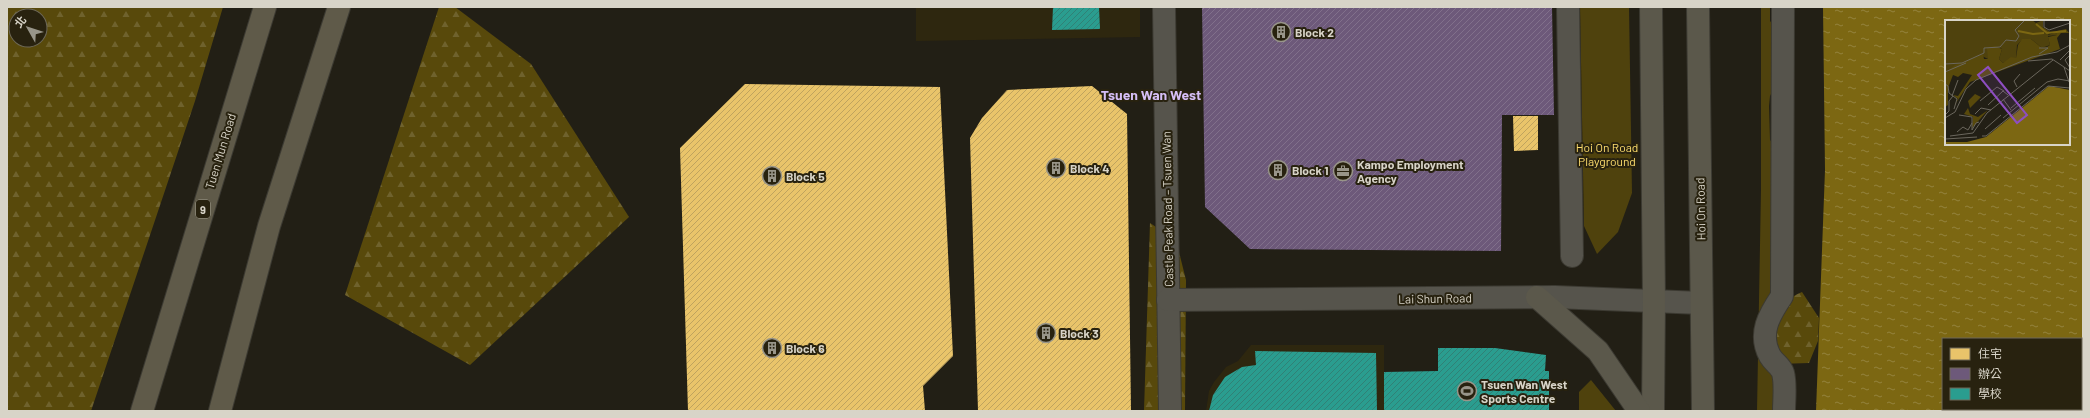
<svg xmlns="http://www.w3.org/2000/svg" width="2090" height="418" viewBox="0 0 2090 418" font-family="Barlow,'Noto Sans TC',sans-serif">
  <defs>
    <pattern id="forest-firs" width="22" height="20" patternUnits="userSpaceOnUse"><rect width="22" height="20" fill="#58490b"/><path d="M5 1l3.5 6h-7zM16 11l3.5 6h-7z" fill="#6f622d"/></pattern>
    <pattern id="water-ripples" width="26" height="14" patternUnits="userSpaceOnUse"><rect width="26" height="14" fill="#7c6712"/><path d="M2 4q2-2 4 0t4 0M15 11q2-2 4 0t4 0" fill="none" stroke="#94833e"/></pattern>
    <pattern id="homes-hatch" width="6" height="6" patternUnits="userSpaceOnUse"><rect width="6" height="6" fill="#e9c46a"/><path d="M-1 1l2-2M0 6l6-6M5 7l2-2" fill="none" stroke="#bfa35e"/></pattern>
    <pattern id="offices-hatch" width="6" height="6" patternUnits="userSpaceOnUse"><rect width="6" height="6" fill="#6d597a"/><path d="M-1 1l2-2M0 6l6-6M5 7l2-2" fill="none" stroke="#81708b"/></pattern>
    <pattern id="schools-hatch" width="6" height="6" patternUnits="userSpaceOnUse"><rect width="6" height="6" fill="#2a9d8f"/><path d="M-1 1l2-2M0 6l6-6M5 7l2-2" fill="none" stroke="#318176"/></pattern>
  </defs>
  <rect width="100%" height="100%" fill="#221f15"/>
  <g fill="#2e270f">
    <polygon points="916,7 1140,7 1140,37 916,41"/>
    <polygon points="1251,345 1384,345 1384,411 1206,411 1209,391 1214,382 1226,367 1238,361"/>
  </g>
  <g fill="#4f420d">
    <polygon points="1580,7 1629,7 1632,193 1618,232 1597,254 1584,226"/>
    <polygon points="1761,7 1770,7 1770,21 1776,28 1777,82 1770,96 1769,106 1770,140 1776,148 1773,367 1782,411 1757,411 1761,190"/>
    <polygon points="1591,380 1616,411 1579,411 1579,392"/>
  </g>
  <g fill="url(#forest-firs)" fill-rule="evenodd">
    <path d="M 7,7 L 223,7 L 195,101 L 91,411 L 7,411 ZM 16,16 L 40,16 L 40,40 L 16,40 Z"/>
    <polygon points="439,7 455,7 531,64 629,217 470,365 345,295"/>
    <polygon points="1150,223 1176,240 1186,280 1185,411 1144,411"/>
    <path d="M 1802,292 L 1819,318 L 1818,341 L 1809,363 L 1778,364 C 1771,334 1769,306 1802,292 Z"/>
  </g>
  <path fill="url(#water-ripples)" fill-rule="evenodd" d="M 1823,7 L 2083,7 L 2083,411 L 1816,411 L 1825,170 ZM 1946,21 L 2069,21 L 2069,144 L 1946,144 ZM 1943,339 L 2081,339 L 2081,409 L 1943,409 Z"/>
  <g fill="url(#homes-hatch)">
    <polygon points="1228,7 1338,7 1355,24 1338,41 1307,11 1299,21 1329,51 1312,68 1281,38 1253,67 1235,50 1264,20 1256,14 1228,42 1210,25"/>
    <polygon points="745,84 940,87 953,356 923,386 925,411 688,411 680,148"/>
    <polygon points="1092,86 1127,114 1131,411 978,411 970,138 982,118 1007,90"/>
    <polygon points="1248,96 1278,126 1306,98 1324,115 1296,144 1303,151 1331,122 1349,139 1320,168 1351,198 1334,216 1304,186 1295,195 1325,225 1308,242 1278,212 1249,241 1231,224 1260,195 1253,188 1225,217 1207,200 1235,171 1205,140 1221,123 1252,153 1261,144 1231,114"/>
    <polygon points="1513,116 1538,116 1538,150 1514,151"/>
  </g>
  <polygon fill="url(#offices-hatch)" points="1202,7 1552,7 1554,115 1502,115 1501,251 1250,249 1205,207"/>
  <g fill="url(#schools-hatch)">
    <polygon points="1053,7 1099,7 1100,29 1052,30"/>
    <polygon points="1438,348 1495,348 1546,355 1545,371 1549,371 1549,411 1384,411 1384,372 1438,371"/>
    <polygon points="1255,351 1376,353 1377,411 1209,411 1213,395 1225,377 1242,367 1256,365"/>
  </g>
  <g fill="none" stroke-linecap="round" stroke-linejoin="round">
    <g stroke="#3c3a32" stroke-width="24">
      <g id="minor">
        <polyline points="1164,7 1170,411"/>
        <polyline points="1568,7 1572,256"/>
        <path d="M 1783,7 L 1782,296 C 1769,315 1758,334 1770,356 C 1774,363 1781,366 1783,373 C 1786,384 1784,400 1784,411"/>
        <polyline points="1168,300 1555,297 1701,303"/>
      </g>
    </g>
    <g stroke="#3c3a32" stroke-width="24">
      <g id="major">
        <polyline points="1651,7 1654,302 1653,411"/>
        <polyline points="1698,7 1703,411"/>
        <polyline points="1537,297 1598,351 1639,411"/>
      </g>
    </g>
    <g stroke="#3c3a32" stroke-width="24">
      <g id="highway">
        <polyline points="142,411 265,7"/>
        <polyline points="220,411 269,226 339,7"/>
      </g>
    </g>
    <use href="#minor" stroke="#56544c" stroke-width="22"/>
    <use href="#major" stroke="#5b584b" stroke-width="22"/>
    <use href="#highway" stroke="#5f5a49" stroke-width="22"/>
  </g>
  <defs>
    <g id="building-ring" transform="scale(1)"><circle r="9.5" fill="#28220f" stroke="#989589" stroke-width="1.5"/><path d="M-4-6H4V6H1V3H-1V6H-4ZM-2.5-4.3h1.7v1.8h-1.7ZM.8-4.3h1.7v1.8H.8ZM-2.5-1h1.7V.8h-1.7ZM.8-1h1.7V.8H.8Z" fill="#989589"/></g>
    <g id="office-ring" transform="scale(1)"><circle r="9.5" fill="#28220f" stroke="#989589" stroke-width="1.5"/><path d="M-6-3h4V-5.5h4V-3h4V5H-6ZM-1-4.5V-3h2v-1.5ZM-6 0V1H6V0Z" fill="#989589"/></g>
    <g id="stadium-ring" transform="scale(1)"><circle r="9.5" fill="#28220f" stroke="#989589" stroke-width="1.5"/><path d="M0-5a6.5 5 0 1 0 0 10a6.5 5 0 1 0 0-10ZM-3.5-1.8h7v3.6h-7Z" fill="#989589"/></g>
  </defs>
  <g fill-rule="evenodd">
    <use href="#building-ring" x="1281" y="32"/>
    <use href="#building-ring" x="1056" y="168"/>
    <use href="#building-ring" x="1278" y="170"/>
    <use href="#office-ring" x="1343" y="171"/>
    <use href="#building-ring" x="772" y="176"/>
    <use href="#building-ring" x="1046" y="333"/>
    <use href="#building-ring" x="772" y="348"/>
    <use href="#stadium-ring" x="1467" y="391"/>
  </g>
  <g text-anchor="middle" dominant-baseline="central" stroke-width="4" stroke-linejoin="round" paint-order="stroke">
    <rect fill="#28220f" stroke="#a39f90" stroke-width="1" x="196" y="200" width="14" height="18" rx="3"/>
    <g font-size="11" font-weight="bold" fill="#d8d4c8">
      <text x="203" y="209">9</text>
    </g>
    <g font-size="12" font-weight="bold" fill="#d8d4c8" stroke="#28220f" text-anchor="start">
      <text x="1295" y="32">Block 2</text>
      <text x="1357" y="164">Kampo Employment<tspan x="1357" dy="14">Agency</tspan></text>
      <text x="1070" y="168">Block 4</text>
      <text x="1292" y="170">Block 1</text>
      <text x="786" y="176">Block 5</text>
      <text x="1060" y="333">Block 3</text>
      <text x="786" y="348">Block 6</text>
      <text x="1481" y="384">Tsuen Wan West<tspan x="1481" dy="14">Sports Centre</tspan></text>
    </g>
    <g font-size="12" fill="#fede6e" stroke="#28220f">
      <text x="1607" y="147">Hoi On Road<tspan x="1607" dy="14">Playground</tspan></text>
    </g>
    <g font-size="12" fill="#d8d4c8" stroke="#28220f">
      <text transform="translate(220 151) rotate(-73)">Tuen Mun Road</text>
      <text transform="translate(1167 209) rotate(-91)">Castle Peak Road – Tsuen Wan</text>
      <text transform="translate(1700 209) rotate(-91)">Hoi On Road</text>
      <text transform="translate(1435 298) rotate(-1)">Lai Shun Road</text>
    </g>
    <g font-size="14" font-weight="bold" fill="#d5bef6" stroke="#28220f">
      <text x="1151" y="94">Tsuen Wan West</text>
    </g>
  </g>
  <g transform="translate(1945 20)">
    <rect width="125" height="125" fill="#221f15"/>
    <path d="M 0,0 L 87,0 L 91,3 L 98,0 L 98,7 L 105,12 L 103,15 L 112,12 L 112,15 L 103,16 L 105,25 L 97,28 L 86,19 L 78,19 L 72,25 L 71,38 L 58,43 L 54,39 L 57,29 L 54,27 L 43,39 L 37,36 L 0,53 Z" fill="#4f420d"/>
    <path d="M 121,9 L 124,13 L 116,13 L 112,18 L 115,29 L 25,62 L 9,86 L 13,79 L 8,75 L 13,76 L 27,55 L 18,53 L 13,57 L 8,55 L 3,68 L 3,85 L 0,87 L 0,53 L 10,45 L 38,34 L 39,39 L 43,39 L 42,28 L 50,26 L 57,29 L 54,39 L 58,43 L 66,37 L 71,38 L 73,25 L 77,19 L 86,19 L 97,28 L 102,27 L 105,25 L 103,17 L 112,15 L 112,11 ZM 30,74 L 36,77 L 25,88 L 23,81 ZM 23,88 L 25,94 L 33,97 L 43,90 L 27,108 L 28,97 L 19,94 Z" fill="#58490b"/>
    <path d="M 104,66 L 125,70 L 125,125 L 0,125 L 0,122 L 22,122 L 41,117 Z" fill="#7c6712"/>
    <path fill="none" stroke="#7c6712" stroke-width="2" d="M 91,4 L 102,13 L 121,11M 73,11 L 88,14 L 99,13"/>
    <path fill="none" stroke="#6b675d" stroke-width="1" d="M 99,0 L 99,7 L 104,10 L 125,3M 94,28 L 103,28 L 94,34M 125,35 L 120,40 L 125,48M 115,40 L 125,30M 83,41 L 107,39 L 125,51M 0,44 L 17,43 L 39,33 L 39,28 L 55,27 L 61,20 L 71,21 L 74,16 L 70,10 L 80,0M 119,47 L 124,62M 0,52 L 21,43M 0,64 L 3,66 L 4,73 L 12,79 L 9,89M 72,67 L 69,61 L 75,54M 7,76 L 13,60M 58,79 L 66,90M 35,81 L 52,67 L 59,71M 43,85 L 58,71 L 63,75M 66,88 L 90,68M 30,94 L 36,88 L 46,90M 0,95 L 4,91 L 4,81 L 8,76M 14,95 L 27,97 L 27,110 L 31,103 L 34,102M 0,98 L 10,92 L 21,69 L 31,60 L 87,37 L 112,32 L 125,25M 58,98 L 102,62 L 113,59 L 125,61M 40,109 L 56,95M 12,112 L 18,107 L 23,110 L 27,103M 5,116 L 28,113 L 42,93 L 108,40M 37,116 L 41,116 L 103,66 L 125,68M 0,119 L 32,117"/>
    <path fill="#8e4ec1" fill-opacity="0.15" stroke="#8e4ec1" stroke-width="2" d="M 43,47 L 82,95 L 72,103 L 33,55 Z"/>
    <rect width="125" height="125" fill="none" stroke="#d8d4c8" stroke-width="2"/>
  </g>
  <rect width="2090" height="418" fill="none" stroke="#d8d4c8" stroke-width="16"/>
  <rect x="1942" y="338" width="140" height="72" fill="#28220f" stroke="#6e6959"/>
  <rect x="1950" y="348" width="20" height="12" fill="#e9c46a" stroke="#6e6959"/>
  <text x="1978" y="358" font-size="12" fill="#d8d4c8">住宅</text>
  <rect x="1950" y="368" width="20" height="12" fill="#6d597a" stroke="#6e6959"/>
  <text x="1978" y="378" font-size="12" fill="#d8d4c8">辦公</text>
  <rect x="1950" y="388" width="20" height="12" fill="#2a9d8f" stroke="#6e6959"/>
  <text x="1978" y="398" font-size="12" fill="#d8d4c8">學校</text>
  <g transform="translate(28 28) rotate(309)"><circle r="19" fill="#28220f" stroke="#6e6959"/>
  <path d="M0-3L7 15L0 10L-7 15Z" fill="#989589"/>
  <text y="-6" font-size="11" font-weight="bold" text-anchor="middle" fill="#d8d4c8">北</text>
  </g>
</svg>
